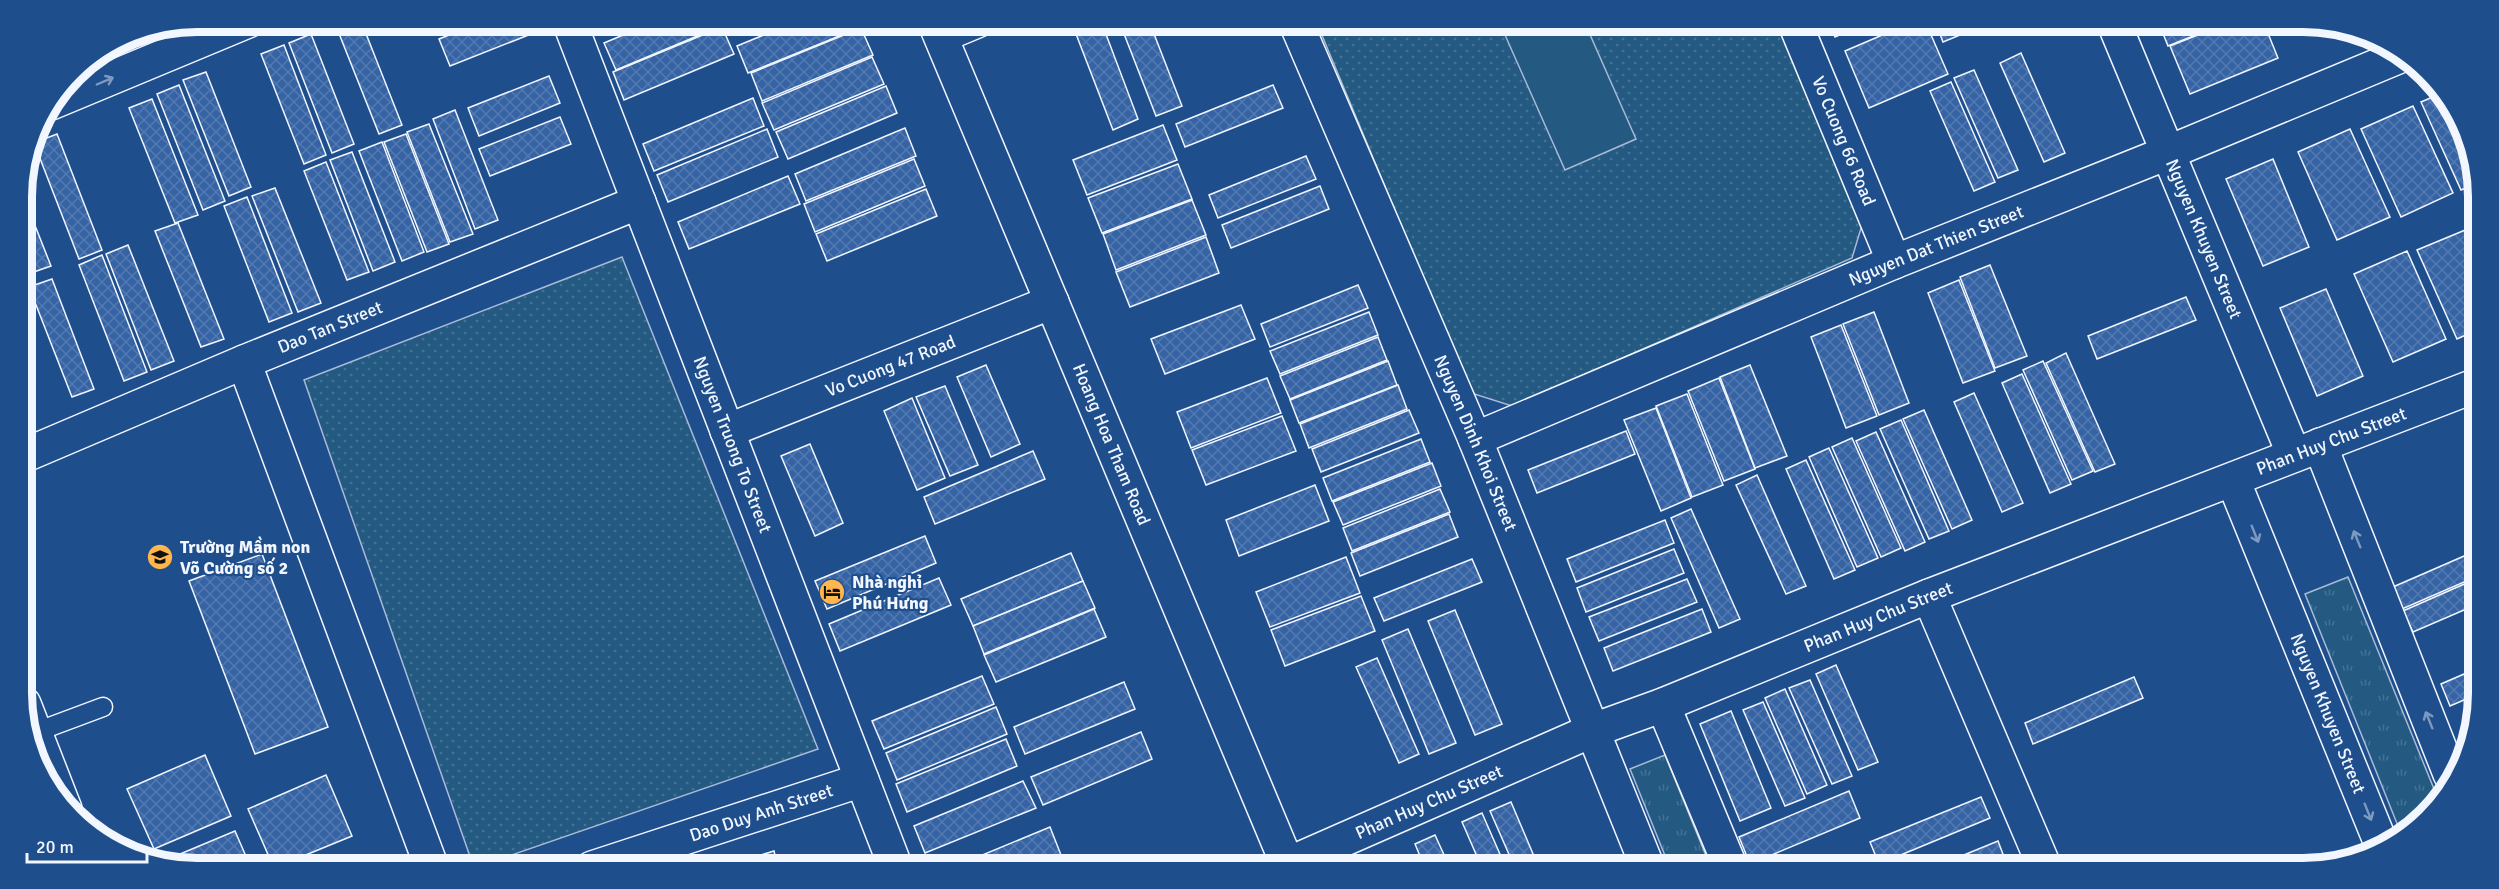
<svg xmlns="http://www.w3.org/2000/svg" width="2499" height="889" viewBox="0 0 2499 889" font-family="Signika,sans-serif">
  <defs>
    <pattern id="grass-tufts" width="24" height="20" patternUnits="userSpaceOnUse" patternTransform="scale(1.5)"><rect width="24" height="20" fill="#245a82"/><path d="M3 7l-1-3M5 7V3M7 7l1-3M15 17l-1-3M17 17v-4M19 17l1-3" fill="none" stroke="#447295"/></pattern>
    <pattern id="park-dots" width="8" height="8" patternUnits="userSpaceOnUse" patternTransform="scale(1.5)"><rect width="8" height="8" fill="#245a82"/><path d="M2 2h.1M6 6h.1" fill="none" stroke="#447295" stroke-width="1.8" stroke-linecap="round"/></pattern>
    <pattern id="building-cross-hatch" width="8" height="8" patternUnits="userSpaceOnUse" patternTransform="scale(1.5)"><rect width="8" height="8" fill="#3563a3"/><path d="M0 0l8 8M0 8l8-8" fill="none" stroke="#537ab1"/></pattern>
  </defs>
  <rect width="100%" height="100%" fill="#1f4e8c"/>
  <g fill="url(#grass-tufts)" stroke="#a8bbd7" stroke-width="1.5">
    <polygon points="2348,577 2436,794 2410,831 2402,836 2305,594"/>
    <polygon points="1665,755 1711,868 1670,868 1630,769"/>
  </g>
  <g fill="url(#park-dots)" stroke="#a8bbd7" stroke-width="1.5">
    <polygon points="1316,21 1780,21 1862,225 1852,258 1512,406 1471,393"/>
    <polygon points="622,257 818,749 474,868 304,380"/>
  </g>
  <polygon fill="#245a82" stroke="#a8bbd7" stroke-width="1.5" points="1537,21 1584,21 1636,139 1565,170 1505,35"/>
  <g fill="url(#building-cross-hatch)" stroke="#f2f6ff" stroke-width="1.5">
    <polygon points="334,21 361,21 402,125 379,134"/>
    <polygon points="485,21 526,21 531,34 450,66 439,39"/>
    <polygon points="657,21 725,21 726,24 616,70 604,43"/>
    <polygon points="798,21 856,21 859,28 748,73 737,46"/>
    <polygon points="1071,21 1101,21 1138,119 1113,130"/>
    <polygon points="1119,21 1149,21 1182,106 1156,116"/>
    <polygon points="1828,21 1872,21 1835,37"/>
    <polygon points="1915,21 1925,21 1948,74 1869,108 1845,51"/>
    <polygon points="1935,21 1994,21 1943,42"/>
    <polygon points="2158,21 2231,21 2168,46"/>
    <polygon points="2233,21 2263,21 2278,58 2190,94 2170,46"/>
    <polygon points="2313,23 2340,27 2319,36"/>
    <polygon points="722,27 734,54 624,100 613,72"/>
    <polygon points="861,28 873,55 762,101 751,73"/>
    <polygon points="311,34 354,144 332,153 289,43"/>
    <polygon points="284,45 326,155 304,164 261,54"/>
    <polygon points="2021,53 2065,153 2044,162 2000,63"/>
    <polygon points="872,57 884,84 774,130 762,103"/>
    <polygon points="1974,70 2018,170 1998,178 1954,78"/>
    <polygon points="206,72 251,187 229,196 183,80"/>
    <polygon points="549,76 560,103 479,136 468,108"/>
    <polygon points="1951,82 1995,182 1974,191 1930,91"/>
    <polygon points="179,85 225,201 203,210 157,94"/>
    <polygon points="1273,85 1283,108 1185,147 1176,124"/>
    <polygon points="886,86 897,113 788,159 776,132"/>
    <polygon points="2440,94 2476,173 2476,184 2461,190 2421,102"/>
    <polygon points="753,98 764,126 654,171 643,144"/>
    <polygon points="152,99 198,215 175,223 129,108"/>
    <polygon points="2413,106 2453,193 2401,217 2361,129"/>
    <polygon points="455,110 498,220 475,229 433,119"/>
    <polygon points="560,117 571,144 490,176 479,149"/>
    <polygon points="429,124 473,234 450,242 407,132"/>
    <polygon points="1163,125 1177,160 1087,195 1073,160"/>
    <polygon points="905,128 916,156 806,201 795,174"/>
    <polygon points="767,129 778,157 668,202 657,175"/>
    <polygon points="2350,129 2390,217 2337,240 2298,152"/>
    <polygon points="57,134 102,250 79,259 34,143"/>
    <polygon points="406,134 449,244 427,252 384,142"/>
    <polygon points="382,142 424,252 402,261 359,151"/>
    <polygon points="352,152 395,262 373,271 330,160"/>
    <polygon points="1306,156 1316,179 1218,218 1209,195"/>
    <polygon points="914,159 925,186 815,232 804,204"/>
    <polygon points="2273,159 2309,247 2263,266 2226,179"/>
    <polygon points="326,162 369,272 347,280 304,171"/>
    <polygon points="1178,164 1192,199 1102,233 1088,198"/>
    <polygon points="788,176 800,204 689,249 678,222"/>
    <polygon points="1320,186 1329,209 1231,248 1222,225"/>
    <polygon points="275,188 321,303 298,312 252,196"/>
    <polygon points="926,189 937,216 827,261 816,234"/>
    <polygon points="21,190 51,266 28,274 22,258"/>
    <polygon points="247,197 292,313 269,322 224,206"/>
    <polygon points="1192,200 1206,235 1116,270 1103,234"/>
    <polygon points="178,223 224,339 201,347 155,231"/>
    <polygon points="2470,228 2477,243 2477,330 2457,339 2417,250"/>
    <polygon points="1206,237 1219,273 1130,307 1116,272"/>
    <polygon points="128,245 174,361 151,370 106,254"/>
    <polygon points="2407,251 2446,339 2393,362 2354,274"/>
    <polygon points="102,255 147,372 124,381 79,265"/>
    <polygon points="1990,265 2027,356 1995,368 1960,277"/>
    <polygon points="52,279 94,389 72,397 29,287"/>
    <polygon points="1959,280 1995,371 1963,383 1928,293"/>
    <polygon points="1358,285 1368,308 1270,347 1261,324"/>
    <polygon points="2326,289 2363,376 2317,396 2280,308"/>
    <polygon points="2186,297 2196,320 2097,359 2088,336"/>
    <polygon points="1241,305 1255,339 1165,374 1151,339"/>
    <polygon points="1369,312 1378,335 1280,374 1270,351"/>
    <polygon points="1874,312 1909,403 1879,415 1843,324"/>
    <polygon points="1841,325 1877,416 1846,428 1811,337"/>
    <polygon points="1378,337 1387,360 1290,399 1280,376"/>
    <polygon points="2066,353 2115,464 2095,472 2046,363"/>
    <polygon points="1388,361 1397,385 1299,423 1290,400"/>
    <polygon points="2043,361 2093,471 2072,480 2023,370"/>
    <polygon points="986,365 1020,444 991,457 957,377"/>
    <polygon points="1750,365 1787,456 1755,468 1720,377"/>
    <polygon points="2022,374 2071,484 2050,493 2002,383"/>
    <polygon points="1267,378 1281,413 1191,448 1177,412"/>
    <polygon points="1719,378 1755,469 1724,481 1688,391"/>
    <polygon points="1398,385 1407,409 1309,448 1300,424"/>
    <polygon points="945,386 978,465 950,476 916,397"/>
    <polygon points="1974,393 2023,503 2002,512 1954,402"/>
    <polygon points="1687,394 1723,485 1692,497 1656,406"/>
    <polygon points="912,398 945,478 917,490 884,411"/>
    <polygon points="1656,408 1691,498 1661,511 1624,420"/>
    <polygon points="1409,410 1419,433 1321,472 1312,449"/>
    <polygon points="1924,410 1972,520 1952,529 1903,419"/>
    <polygon points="1282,416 1296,451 1206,485 1192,450"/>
    <polygon points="1901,420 1949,531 1929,539 1880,429"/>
    <polygon points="1626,431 1635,454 1537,493 1528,470"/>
    <polygon points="1876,432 1925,542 1905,551 1856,441"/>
    <polygon points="1852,438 1901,548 1881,557 1832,447"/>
    <polygon points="1421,439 1430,462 1332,501 1323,478"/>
    <polygon points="810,444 843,523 815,536 781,456"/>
    <polygon points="1829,448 1878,558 1857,567 1809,457"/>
    <polygon points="1033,451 1045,479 935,524 924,497"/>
    <polygon points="1806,460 1855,570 1834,579 1786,469"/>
    <polygon points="1432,463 1441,486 1343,525 1333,502"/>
    <polygon points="1757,475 1806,586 1786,594 1736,485"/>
    <polygon points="1315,485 1329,521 1239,556 1226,520"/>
    <polygon points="1440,489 1450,512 1352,551 1343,528"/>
    <polygon points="1691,509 1740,619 1719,628 1671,518"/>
    <polygon points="1449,514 1458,537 1360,576 1351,553"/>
    <polygon points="1665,520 1674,543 1576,582 1567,559"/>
    <polygon points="925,536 936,563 827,609 815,581"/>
    <polygon points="1674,549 1684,573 1586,612 1577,588"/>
    <polygon points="2478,550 2478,576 2402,609 2393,587"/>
    <polygon points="1071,553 1083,581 973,626 961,599"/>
    <polygon points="262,554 328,727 255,754 189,581"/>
    <polygon points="1346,557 1360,593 1270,627 1256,592"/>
    <polygon points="1472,559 1482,582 1384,621 1374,598"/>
    <polygon points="939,578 951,605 840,651 829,624"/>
    <polygon points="2478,578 2478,604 2413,632 2403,611"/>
    <polygon points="1687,579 1697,602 1599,641 1589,617"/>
    <polygon points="1083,581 1095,608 984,654 973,626"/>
    <polygon points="1361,596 1375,631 1285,666 1271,630"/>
    <polygon points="1094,609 1106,637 996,682 984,655"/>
    <polygon points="1702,609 1711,632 1613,671 1604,648"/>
    <polygon points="1455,610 1502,724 1475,735 1428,621"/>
    <polygon points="1408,629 1456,743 1429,754 1382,640"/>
    <polygon points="1377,658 1419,754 1399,763 1356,667"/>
    <polygon points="1836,665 1878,762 1858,770 1816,674"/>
    <polygon points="2478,668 2478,694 2450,706 2441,684"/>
    <polygon points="982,676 994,704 884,749 872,721"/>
    <polygon points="2134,677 2143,698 2033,744 2025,723"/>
    <polygon points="1810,680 1852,776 1832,784 1789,688"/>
    <polygon points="1124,682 1135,709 1025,754 1014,727"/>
    <polygon points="1785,689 1827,785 1807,794 1765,698"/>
    <polygon points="1763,702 1805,798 1785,806 1743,710"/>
    <polygon points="996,707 1007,734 897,780 886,753"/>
    <polygon points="1731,711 1771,808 1740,821 1700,724"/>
    <polygon points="1141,732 1152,759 1043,805 1031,777"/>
    <polygon points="1006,739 1017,766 907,812 896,784"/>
    <polygon points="205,755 231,816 154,849 127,789"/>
    <polygon points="326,775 352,836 274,868 248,809"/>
    <polygon points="1023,781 1036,808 925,853 914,826"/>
    <polygon points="1849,791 1860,818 1750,864 1739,837"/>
    <polygon points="1981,797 1990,818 1879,864 1870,842"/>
    <polygon points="1511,802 1539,868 1515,868 1490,811"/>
    <polygon points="1482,813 1506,868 1482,868 1462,822"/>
    <polygon points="1050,827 1061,855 1029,868 951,868"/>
    <polygon points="235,831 251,868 197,868 161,862"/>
    <polygon points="1435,835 1450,868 1425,868 1415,844"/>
    <polygon points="1998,841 2006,862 1992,868 1932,868"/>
    <polygon points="774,851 778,868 757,868 754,857"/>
  </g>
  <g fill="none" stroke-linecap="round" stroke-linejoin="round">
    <g stroke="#f2f6ff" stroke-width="21">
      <polyline id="lane" points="36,732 103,707"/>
    </g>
    <g stroke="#f2f6ff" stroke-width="36">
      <g id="street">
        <path id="s1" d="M 569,21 L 896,868"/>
        <path id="s2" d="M 1295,21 L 1475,439 L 1648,868"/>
        <path id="s3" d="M 1794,21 L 1894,262"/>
        <path id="s4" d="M 2113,21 L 2294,455"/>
        <polyline points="941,36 977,21"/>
        <polyline points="244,362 432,868"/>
        <path id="s5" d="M 727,431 L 1052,302"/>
        <path id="s6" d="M 1475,439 L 1894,262 L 2167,153 L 2398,57"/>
        <polyline points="2320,445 2450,774"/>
        <path id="s7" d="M 23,456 L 244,362 L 639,202"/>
        <path id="s8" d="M 2233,480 L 2382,846"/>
        <polyline points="1929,596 2045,868"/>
        <polyline points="24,704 65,809"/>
        <polyline points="1663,705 1731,868"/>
        <path id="s9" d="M 1288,864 L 1591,731 L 1663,705 L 1929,596 L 2477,385"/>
        <path id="s10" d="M 592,868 L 862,780"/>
      </g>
    </g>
    <g stroke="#f2f6ff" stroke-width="36">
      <g id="secondary">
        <path id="s11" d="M 934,21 L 1289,868"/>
        <polyline points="51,103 248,21"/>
      </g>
    </g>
    <use href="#lane" stroke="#1f4e8c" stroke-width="18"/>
    <use href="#street" stroke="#1f4e8c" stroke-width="33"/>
    <use href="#secondary" stroke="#1f4e8c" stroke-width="33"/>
  </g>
  <defs><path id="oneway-shaft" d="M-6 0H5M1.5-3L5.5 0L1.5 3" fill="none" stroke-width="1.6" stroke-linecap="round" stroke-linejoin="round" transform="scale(1.5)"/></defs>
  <g stroke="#7e9ac0">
    <use href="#oneway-shaft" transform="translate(105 81) rotate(-23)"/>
    <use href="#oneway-shaft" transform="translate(2255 534) rotate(68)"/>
    <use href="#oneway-shaft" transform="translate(2357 539) rotate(-112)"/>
    <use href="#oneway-shaft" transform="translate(2429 720) rotate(-112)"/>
    <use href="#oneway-shaft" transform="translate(2368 812) rotate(68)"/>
  </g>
  <defs>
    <g id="school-disc" transform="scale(1.35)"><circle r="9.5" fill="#ffb74d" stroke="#1f4e8c"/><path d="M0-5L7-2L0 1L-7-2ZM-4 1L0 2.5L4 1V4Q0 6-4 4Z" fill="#111"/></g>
    <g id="hotel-disc" transform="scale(1.35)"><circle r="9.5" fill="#ffb74d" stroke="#1f4e8c"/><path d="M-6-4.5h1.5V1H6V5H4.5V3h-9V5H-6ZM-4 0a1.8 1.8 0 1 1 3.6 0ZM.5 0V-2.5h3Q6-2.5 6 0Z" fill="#111"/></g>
  </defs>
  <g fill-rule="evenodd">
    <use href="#school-disc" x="160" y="557"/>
    <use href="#hotel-disc" x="832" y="592"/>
  </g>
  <g text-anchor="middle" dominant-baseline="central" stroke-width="4.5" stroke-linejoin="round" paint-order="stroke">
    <g font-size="18" fill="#f2f6ff" stroke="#1f4e8c">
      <text stroke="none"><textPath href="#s3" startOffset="130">Vo Cuong 66 Road</textPath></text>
      <text stroke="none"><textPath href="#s4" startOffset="236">Nguyen Khuyen Street</textPath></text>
      <text stroke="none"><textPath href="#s6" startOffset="500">Nguyen Dat Thien Street</textPath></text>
      <text stroke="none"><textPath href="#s7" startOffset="333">Dao Tan Street</textPath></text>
      <text stroke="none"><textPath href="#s5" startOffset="176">Vo Cuong 47 Road</textPath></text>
      <text stroke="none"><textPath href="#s9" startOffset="1126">Phan Huy Chu Street</textPath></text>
      <text stroke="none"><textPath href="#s2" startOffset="459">Nguyen Dinh Khoi Street</textPath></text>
      <text stroke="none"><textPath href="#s1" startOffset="454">Nguyen Truong To Street</textPath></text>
      <text stroke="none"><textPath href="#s11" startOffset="459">Hoang Hoa Tham Road</textPath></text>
      <text stroke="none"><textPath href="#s9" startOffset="640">Phan Huy Chu Street</textPath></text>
      <text stroke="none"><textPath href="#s8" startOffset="252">Nguyen Khuyen Street</textPath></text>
      <text stroke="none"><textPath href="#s9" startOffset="154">Phan Huy Chu Street</textPath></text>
      <text stroke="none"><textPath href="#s10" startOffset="178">Dao Duy Anh Street</textPath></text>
    </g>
    <g font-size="18" font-weight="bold" fill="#f2f6ff" stroke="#1f4e8c" text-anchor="start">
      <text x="180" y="547">Trường Mầm non<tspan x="180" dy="21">Võ Cường số 2</tspan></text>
      <text x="852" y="582">Nhà nghỉ<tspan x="852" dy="21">Phú Hưng</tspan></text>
    </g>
  </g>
  <path d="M0 0H2499V889H0ZM197 32H2303A165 165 0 0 1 2468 197V693A165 165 0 0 1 2303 858H197A165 165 0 0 1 32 693V197A165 165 0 0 1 197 32Z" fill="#1f4e8c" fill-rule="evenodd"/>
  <path fill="none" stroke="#f2f6ff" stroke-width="8" d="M197 32H2303A165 165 0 0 1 2468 197V693A165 165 0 0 1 2303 858H197A165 165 0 0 1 32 693V197A165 165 0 0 1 197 32Z"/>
  <path d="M27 853v9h120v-9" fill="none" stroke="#f2f6ff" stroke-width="3"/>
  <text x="36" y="853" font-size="18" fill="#f2f6ff" stroke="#1f4e8c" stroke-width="4.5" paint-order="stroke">20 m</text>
</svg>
